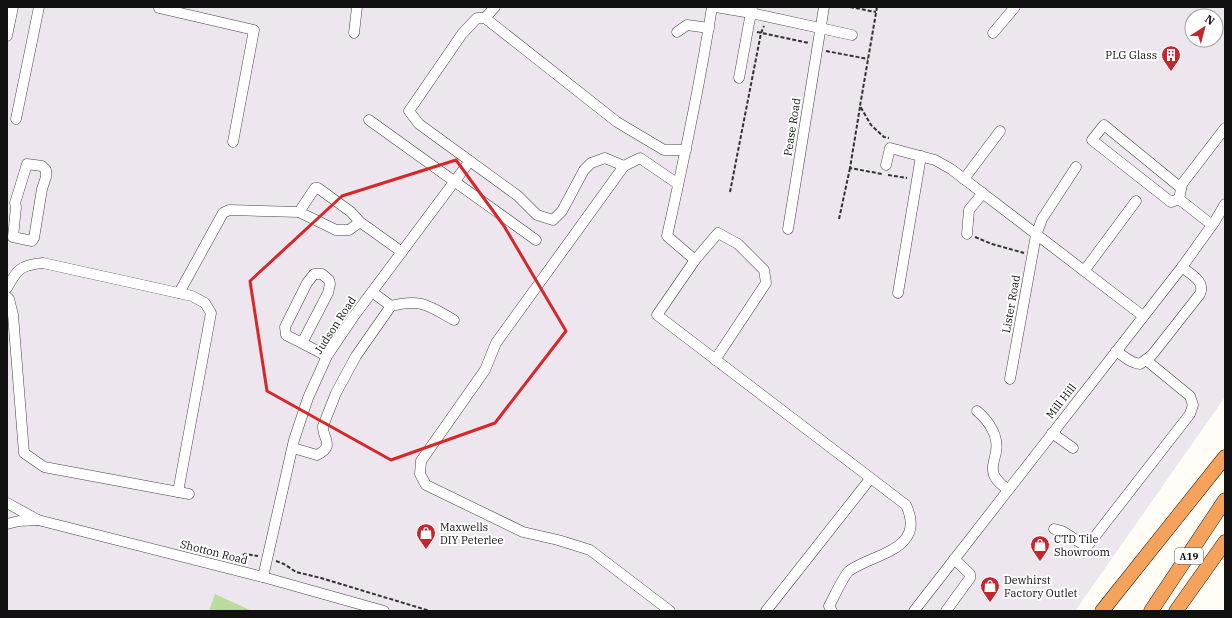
<svg xmlns="http://www.w3.org/2000/svg" width="1232" height="618" viewBox="0 0 1232 618" font-family="'IBM Plex Serif',serif">
  <rect width="100%" height="100%" fill="#fffdf5"/>
  <path fill="#eee6ef" fill-rule="evenodd" d="M 7,7 L 1225,7 L 1225,397 L 1075,611 L 7,611 ZM 1192,16 L 1216,16 L 1216,40 L 1192,40 Z"/>
  <polygon fill="#b9dc9c" points="215,594 252,611 209,611"/>
  <g fill="none" stroke-linecap="round" stroke-linejoin="round">
    <g stroke="#444" stroke-width="11">
      <g id="minor">
        <polyline points="159,7 159,8 254,30 233,142"/>
        <polyline points="495,7 485,18 617,122 664,150 686,150"/>
        <path d="M 712,7 C 700,84 684,160 667,236 L 695,260 L 657,315 L 906,505 C 927,550 874,553 849,571 C 844,575 833,599 829,606 L 832,611"/>
        <polyline points="716,7 751,13 852,35"/>
        <polyline points="485,18 477,18 462,34 409,111 419,124 518,196 537,215 553,220 562,211 584,170 591,163 605,158 624,166"/>
        <polyline points="677,32 687,25 709,28"/>
        <polyline points="354,33 357,7"/>
        <polyline points="993,33 1015,7"/>
        <polyline points="7,36 13,7"/>
        <polyline points="739,78 752,7"/>
        <polyline points="16,119 39,7"/>
        <polyline points="369,120 536,240"/>
        <polygon points="27,164 42,166 46,170 46,177 42,189 34,238 32,241 13,237 16,207 15,203"/>
        <polyline points="886,165 890,148 935,160 951,169 1143,316"/>
        <polyline points="964,179 1000,131"/>
        <polyline points="1179,199 1171,202 1092,140 1104,125 1181,188"/>
        <polyline points="360,222 349,230 336,230 299,212 315,188 318,188 351,212 360,222 402,252"/>
        <polyline points="1212,225 1179,199 1182,184 1225,128"/>
        <polyline points="788,229 824,7"/>
        <polyline points="967,234 969,210 983,193"/>
        <polyline points="695,260 718,233 738,244 764,270 766,283 715,360"/>
        <polyline points="1084,271 1136,201"/>
        <path d="M 7,288 C 17,269 21,265 43,263 L 192,296 L 205,303 L 211,313 L 178,492"/>
        <polyline points="179,293 223,213 229,210 299,212"/>
        <polyline points="898,293 921,156"/>
        <polyline points="7,297 9,299 13,315 24,453 44,467 189,494"/>
        <path d="M 391,306 C 421,298 429,306 454,320"/>
        <polyline points="302,343 286,335 285,327 307,283 314,274 322,274 329,280 330,284 328,293 302,343 327,356"/>
        <path d="M 1116,351 C 1124,356 1130,363 1140,364 L 1152,355 L 1200,294 C 1206,281 1190,274 1182,267"/>
        <polyline points="1010,379 1036,235 1042,219 1076,167"/>
        <path d="M 977,411 C 989,421 999,436 996,452 C 995,458 992,465 993,470 C 993,479 1002,485 1008,490"/>
        <polyline points="1052,433 1073,448"/>
        <path d="M 293,448 L 317,455 C 336,446 322,438 323,426 L 336,393 L 356,356 L 391,306 L 372,292"/>
        <polyline points="7,503 38,520 263,577 384,611"/>
        <polyline points="7,524 19,521 38,520"/>
        <polyline points="1054,529 1062,531 1084,545 1089,544 1190,414 1193,405 1190,396 1146,360"/>
        <polyline points="263,577 294,440 308,398 327,356 354,316 454,182 470,161"/>
        <polyline points="670,611 590,550 558,540 523,532 426,485 420,474 421,461 485,370 496,343 624,166 640,158 678,184"/>
        <polyline points="766,611 870,479"/>
        <polyline points="914,611 1182,267 1215,221 1225,204"/>
        <polyline points="946,611 970,578 970,574 954,559"/>
      </g>
    </g>
    <g stroke="#222" stroke-width="15">
      <g id="highway">
        <polyline points="1102,611 1225,457"/>
        <polyline points="1151,611 1225,500"/>
        <polyline points="1176,611 1225,542"/>
      </g>
    </g>
    <g stroke="#333" stroke-width="2" stroke-dasharray="4 2" stroke-linecap="butt">
      <polyline points="850,7 876,12"/>
      <polyline points="877,7 860,106 871,125 884,137 889,138"/>
      <polyline points="757,32 809,43"/>
      <polyline points="826,51 868,59"/>
      <polyline points="860,107 850,168 882,174"/>
      <polyline points="888,175 907,178"/>
      <polyline points="730,192 761,33 764,26"/>
      <polyline points="839,219 850,168"/>
      <polyline points="975,237 992,244 1024,253"/>
      <polyline points="232,560 245,554 258,556"/>
      <polyline points="276,561 284,564 296,572 321,578 430,611"/>
    </g>
    <use href="#minor" stroke="#fff" stroke-width="10"/>
    <use href="#highway" stroke="#f5a25d" stroke-width="14"/>
  </g>
  <path fill="none" stroke="#d62828" stroke-width="3" stroke-linejoin="round" d="M 456,160 L 504,226 L 566,331 L 495,423 L 391,460 L 267,391 L 250,281 L 342,196 Z"/>
  <defs>
    <g id="building-pin" transform="scale(1)"><path d="M0 17L-7.5 6A9.5 9.5 0 1 1 7.5 6Z" fill="#c4262e" stroke="#fff"/><path d="M-4-6H4V6H1V3H-1V6H-4ZM-2.5-4.3h1.7v1.8h-1.7ZM.8-4.3h1.7v1.8H.8ZM-2.5-1h1.7V.8h-1.7ZM.8-1h1.7V.8H.8Z" fill="#fff"/></g>
    <g id="shop-pin" transform="scale(1)"><path d="M0 17L-7.5 6A9.5 9.5 0 1 1 7.5 6Z" fill="#c4262e" stroke="#fff"/><path d="M-5-2.5h2.3a2.7 3.5 0 0 1 5.4 0H5L5.5 6h-11ZM-1.5-2.5h3a1.5 2.3 0 0 0-3 0Z" fill="#fff"/></g>
  </defs>
  <g fill-rule="evenodd">
    <use href="#building-pin" x="1171" y="55"/>
    <use href="#shop-pin" x="426" y="533"/>
    <use href="#shop-pin" x="1040" y="545"/>
    <use href="#shop-pin" x="990" y="586"/>
  </g>
  <g text-anchor="middle" dominant-baseline="central" stroke-width="4" stroke-linejoin="round" paint-order="stroke">
    <rect fill="#fff" stroke="#585858" stroke-width="1" x="1175" y="548" width="28" height="16" rx="3"/>
    <g font-size="10" font-weight="bold" fill="#111">
      <text x="1189" y="556">A19</text>
    </g>
    <g font-size="11" fill="#111" stroke="#fff" text-anchor="start">
      <text x="1157" y="55" text-anchor="end">PLG Glass</text>
      <text x="440" y="527">Maxwells<tspan x="440" dy="13">DIY Peterlee</tspan></text>
      <text x="1054" y="539">CTD Tile<tspan x="1054" dy="13">Showroom</tspan></text>
      <text x="1004" y="580">Dewhirst<tspan x="1004" dy="13">Factory Outlet</tspan></text>
    </g>
    <g font-size="11" fill="#111" stroke="#fff">
      <text transform="translate(792 127) rotate(-81)">Pease Road</text>
      <text transform="translate(1011 304) rotate(-80)">Lister Road</text>
      <text transform="translate(335 325) rotate(-57)">Judson Road</text>
      <text transform="translate(1061 401) rotate(-52)">Mill Hill</text>
      <text transform="translate(214 552) rotate(14)">Shotton Road</text>
    </g>
  </g>
  <rect width="1232" height="618" fill="none" stroke="#111111" stroke-width="16"/>
  <g transform="translate(1204 28) rotate(36)"><circle r="19" fill="#ffffff" stroke="#a0a0a0"/>
  <path d="M0-3L7 15L0 10L-7 15Z" fill="#c4262e"/>
  <text y="-6" font-size="11" font-weight="bold" text-anchor="middle" fill="#111111">N</text>
  </g>
</svg>
